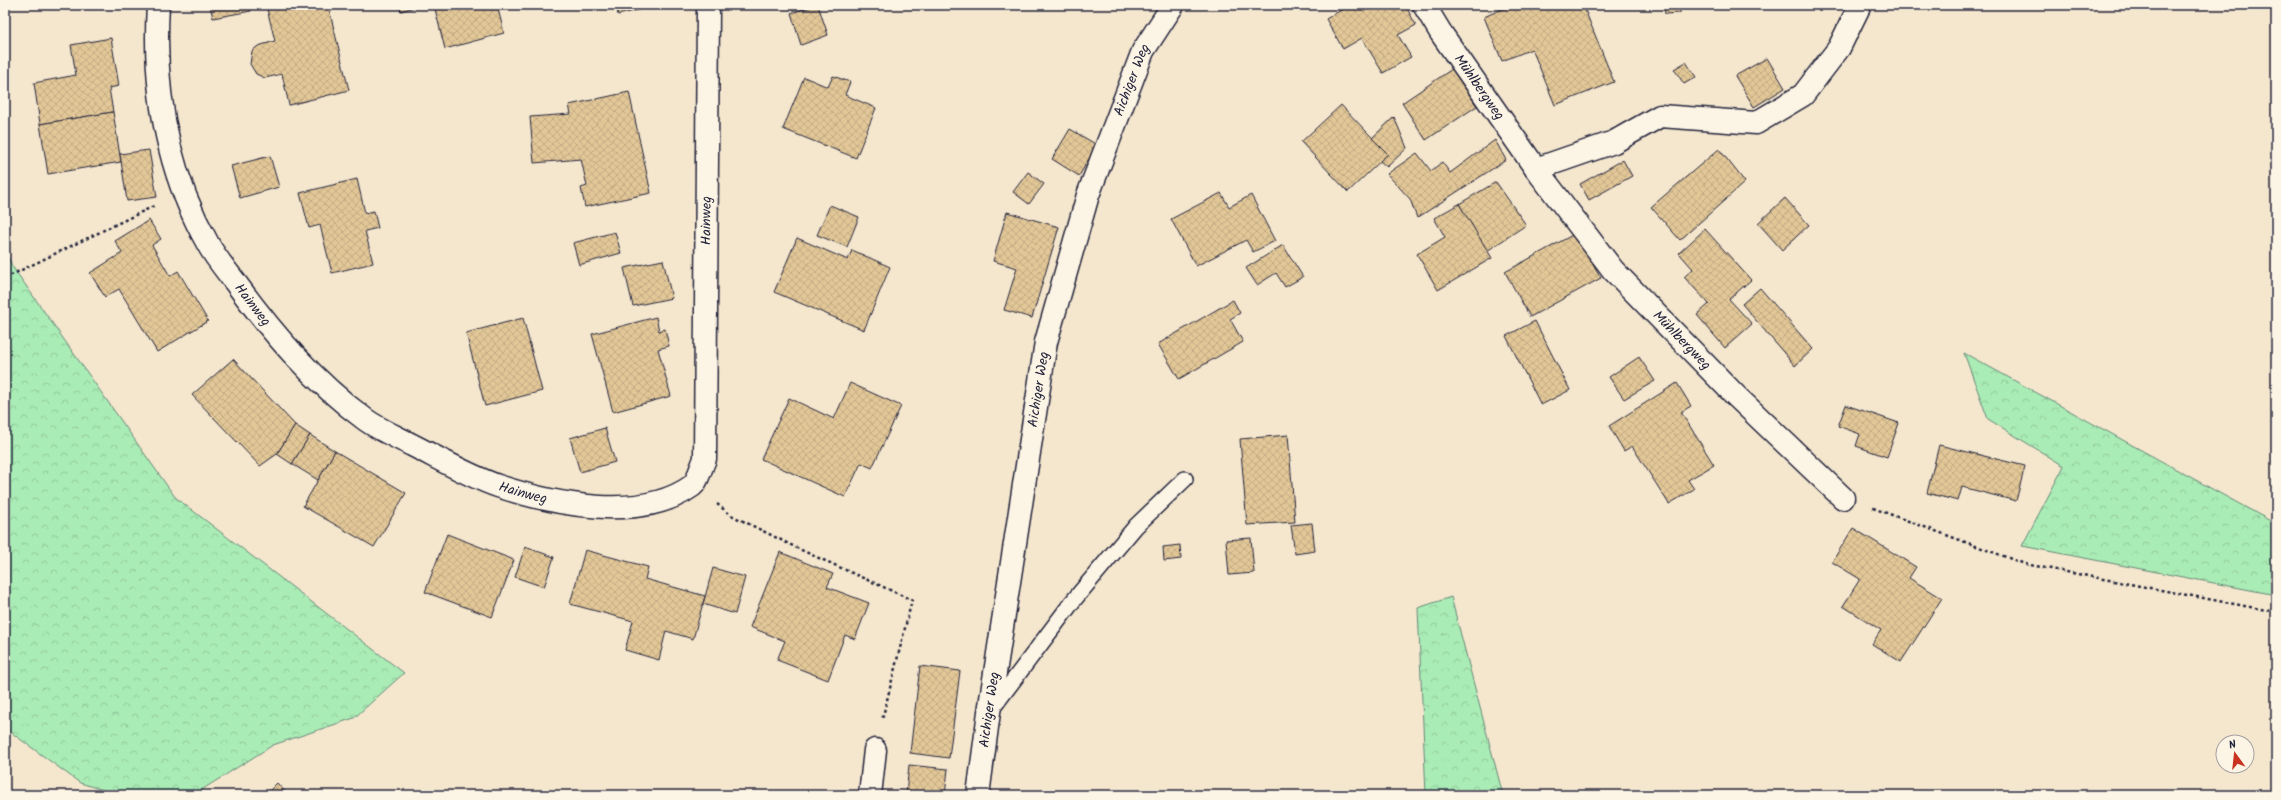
<svg xmlns="http://www.w3.org/2000/svg" width="2281" height="800" viewBox="0 0 2281 800" font-family="Kalam,sans-serif">
  <defs>
    <pattern id="forest-crowns" width="20" height="18" patternUnits="userSpaceOnUse"><rect width="20" height="18" fill="#aaecb5"/><path d="M2 6a3 3 0 1 1 6 0M12 15a3 3 0 1 1 6 0" fill="none" stroke="#92ca9d"/></pattern>
    <pattern id="building-cross-hatch" width="8" height="8" patternUnits="userSpaceOnUse"><rect width="8" height="8" fill="#e2c797"/><path d="M0 0l8 8M0 8l8-8" fill="none" stroke="#c2ab83"/></pattern>
  </defs>
  <rect width="100%" height="100%" fill="#f4e7ce"/>
  <filter id="ink" filterUnits="userSpaceOnUse"><feTurbulence type="fractalNoise" baseFrequency=".025" numOctaves="2"/><feDisplacementMap in="SourceGraphic" scale="8" xChannelSelector="R" yChannelSelector="G"/><feConvolveMatrix kernelMatrix="1 2 1 2 8 2 1 2 1" color-interpolation-filters="sRGB"/></filter>
  <g filter="url(#ink)">
    <g fill="url(#forest-crowns)" stroke="#668778">
      <polygon points="5,249 12,266 175,497 404,673 354,718 273,745 195,794 188,795 120,795 80,783 5,728"/>
      <polygon points="1964,353 2276,524 2276,595 2022,546 2064,466 1988,419"/>
      <polygon points="1451,597 1503,795 1426,795 1418,608"/>
    </g>
    <g fill="url(#building-cross-hatch)" stroke="#22223b">
      <polygon points="210,5 250,5 251,11 213,18"/>
      <polygon points="266,5 328,5 349,90 289,105 282,74 265,78 256,74 250,64 252,51 258,46 275,41"/>
      <polygon points="399,5 422,5 401,11"/>
      <polygon points="434,5 497,5 504,33 445,49"/>
      <polygon points="616,5 658,5 618,15"/>
      <polygon points="818,5 828,35 801,45 791,13"/>
      <polygon points="1349,5 1405,5 1416,25 1398,35 1411,57 1383,73 1362,38 1343,49 1326,19"/>
      <polygon points="1511,5 1583,5 1614,82 1555,105 1532,49 1502,61 1484,17"/>
      <polygon points="1664,5 1680,5 1680,13 1665,14"/>
      <polygon points="111,38 119,86 109,88 113,112 40,124 34,83 76,75 71,45"/>
      <polygon points="1767,58 1785,88 1754,107 1735,76"/>
      <polygon points="1686,62 1696,77 1684,84 1674,69"/>
      <polygon points="1452,69 1477,106 1426,140 1402,103"/>
      <polygon points="833,76 850,82 845,95 876,108 856,158 783,129 804,77 828,87"/>
      <polygon points="629,92 651,193 585,207 581,188 587,186 581,159 534,163 530,117 571,114 569,105"/>
      <polygon points="1341,105 1388,154 1348,192 1301,142"/>
      <polygon points="113,112 121,162 48,174 40,124"/>
      <polygon points="1394,117 1407,148 1387,167 1380,161 1388,154 1372,138"/>
      <polygon points="1070,129 1097,145 1079,176 1052,159"/>
      <polygon points="1495,140 1506,160 1417,218 1410,199 1387,174 1417,153 1431,171 1442,162 1450,173"/>
      <polygon points="1719,149 1745,182 1680,240 1651,207"/>
      <polygon points="149,150 157,197 127,201 120,154"/>
      <polygon points="270,156 279,187 240,198 231,166"/>
      <polygon points="1623,160 1632,176 1589,200 1580,184"/>
      <polygon points="1028,172 1044,184 1029,204 1013,192"/>
      <polygon points="357,179 365,213 374,211 378,228 365,231 373,263 332,273 320,225 309,228 300,193"/>
      <polygon points="1496,182 1526,225 1487,251 1459,204"/>
      <polygon points="1221,193 1229,207 1251,195 1275,241 1253,252 1246,240 1196,266 1171,219"/>
      <polygon points="1785,198 1809,225 1782,250 1758,223"/>
      <polygon points="1459,204 1492,258 1438,290 1417,254 1445,237 1434,218"/>
      <polygon points="830,205 859,217 847,247 817,235"/>
      <polygon points="1007,212 1059,227 1032,318 1004,310 1017,268 993,261"/>
      <polygon points="149,220 161,239 152,245 170,276 178,271 208,321 157,352 119,289 105,297 90,273 122,253 115,241"/>
      <polygon points="1705,229 1751,280 1729,299 1752,324 1725,348 1697,315 1709,304 1684,277 1693,269 1679,253"/>
      <polygon points="615,232 621,253 579,265 573,243"/>
      <polygon points="1576,233 1601,278 1530,317 1505,272"/>
      <polygon points="797,238 848,260 852,250 890,267 864,330 774,292"/>
      <polygon points="1283,245 1303,277 1285,287 1276,273 1257,285 1246,268"/>
      <polygon points="663,260 672,298 633,306 624,268"/>
      <polygon points="1760,288 1813,349 1795,366 1742,304"/>
      <polygon points="1233,300 1240,313 1230,319 1243,342 1179,379 1158,344"/>
      <polygon points="656,317 659,331 665,329 669,346 658,349 671,396 613,412 592,334"/>
      <polygon points="523,318 542,391 485,406 466,333"/>
      <polygon points="1535,321 1570,390 1541,405 1506,336"/>
      <polygon points="1639,357 1655,381 1624,399 1609,377"/>
      <polygon points="233,359 295,425 277,454 260,466 192,395"/>
      <polygon points="850,383 901,406 872,468 861,463 845,497 761,459 789,398 834,419"/>
      <polygon points="1677,383 1691,406 1681,412 1714,465 1688,480 1694,489 1669,504 1632,446 1624,451 1609,426"/>
      <polygon points="1846,405 1899,423 1887,457 1856,446 1860,434 1838,426"/>
      <polygon points="295,425 310,435 292,464 277,454"/>
      <polygon points="605,428 615,462 580,472 570,438"/>
      <polygon points="310,435 335,451 318,480 292,464"/>
      <polygon points="1288,435 1295,522 1247,525 1240,439"/>
      <polygon points="1939,445 2025,466 2016,501 1962,487 1958,501 1927,493"/>
      <polygon points="335,451 406,493 374,547 303,506"/>
      <polygon points="1312,523 1315,551 1295,554 1291,525"/>
      <polygon points="1853,528 1916,567 1909,578 1942,598 1901,662 1872,644 1881,630 1843,606 1860,579 1832,562"/>
      <polygon points="447,534 514,560 492,617 425,592"/>
      <polygon points="1251,538 1254,573 1229,575 1226,540"/>
      <polygon points="1180,545 1181,559 1164,561 1163,547"/>
      <polygon points="525,547 554,557 544,587 515,577"/>
      <polygon points="585,550 648,567 645,579 705,596 693,639 666,631 659,660 625,650 633,621 570,604"/>
      <polygon points="780,552 833,574 827,587 869,603 855,639 845,635 828,680 777,660 785,641 750,627"/>
      <polygon points="713,568 745,577 735,614 703,604"/>
      <polygon points="920,666 960,671 949,758 910,753"/>
      <polygon points="909,765 948,769 945,795 906,795"/>
      <polygon points="277,783 288,795 265,795"/>
    </g>
    <g fill="none" stroke-linecap="round" stroke-linejoin="round">
      <g stroke="#22223b" stroke-width="18">
        <polyline id="service" points="991,710 1073,601 1136,526 1185,479"/>
      </g>
      <g stroke="#22223b" stroke-width="25">
        <g id="minor">
          <path id="s1" d="M 158,5 C 153,88 167,171 208,244 C 215,257 226,270 235,282 C 273,334 314,382 366,420 C 380,430 397,437 412,445 C 440,459 469,476 498,486 C 553,504 641,523 692,486 C 698,481 701,467 705,459 L 708,5"/>
          <path id="s2" d="M 1424,5 L 1441,33 L 1536,169 L 1613,270 L 1735,395 L 1843,498"/>
          <polyline points="1536,169 1614,142 1660,116 1756,123 1803,95 1839,48 1860,5"/>
          <polyline points="870,795 875,750"/>
          <path id="s3" d="M 978,795 L 989,712 L 1046,342 L 1088,195 L 1143,51 L 1173,5"/>
        </g>
      </g>
      <g stroke="#22223b" stroke-width="2.5" stroke-dasharray="3 3" stroke-linecap="butt">
        <polyline points="5,278 156,205"/>
        <polyline points="717,504 731,515 799,549 912,600 882,720"/>
        <polyline points="1873,508 2025,564 2276,612"/>
      </g>
      <use href="#service" stroke="#fcf5e5" stroke-width="15"/>
      <use href="#minor" stroke="#fcf5e5" stroke-width="22"/>
    </g>
  </g>
  <g text-anchor="middle" dominant-baseline="central" stroke-width="3" stroke-linejoin="round" paint-order="stroke">
    <g font-size="14" fill="#22223b" stroke="#fcf5e5">
      <text stroke="none"><textPath href="#s3" startOffset="734">Aichiger Weg</textPath></text>
      <text stroke="none"><textPath href="#s2" startOffset="99">Mühlbergweg</textPath></text>
      <text stroke="none"><textPath href="#s1" startOffset="1102">Hainweg</textPath></text>
      <text stroke="none"><textPath href="#s1" startOffset="323">Hainweg</textPath></text>
      <text stroke="none"><textPath href="#s2" startOffset="424">Mühlbergweg</textPath></text>
      <text stroke="none"><textPath href="#s3" startOffset="410">Aichiger Weg</textPath></text>
      <text stroke="none"><textPath href="#s1" startOffset="659">Hainweg</textPath></text>
      <text stroke="none"><textPath href="#s3" startOffset="86">Aichiger Weg</textPath></text>
    </g>
  </g>
  <rect width="2281" height="800" fill="none" stroke="#fcf5e5" stroke-width="20"/>
  <rect x="10" y="10" width="2261" height="780" fill="none" stroke="#22223b" stroke-width="1.5" filter="url(#ink)"/>
  <g transform="translate(2235 754) rotate(345)"><circle r="19" fill="#fcf5e5" stroke="#a5a1a1"/>
  <path d="M0-3L7 15L0 10L-7 15Z" fill="#c8321e"/>
  <text y="-6" font-size="11" font-weight="bold" text-anchor="middle" fill="#22223b">N</text>
  </g>
</svg>
